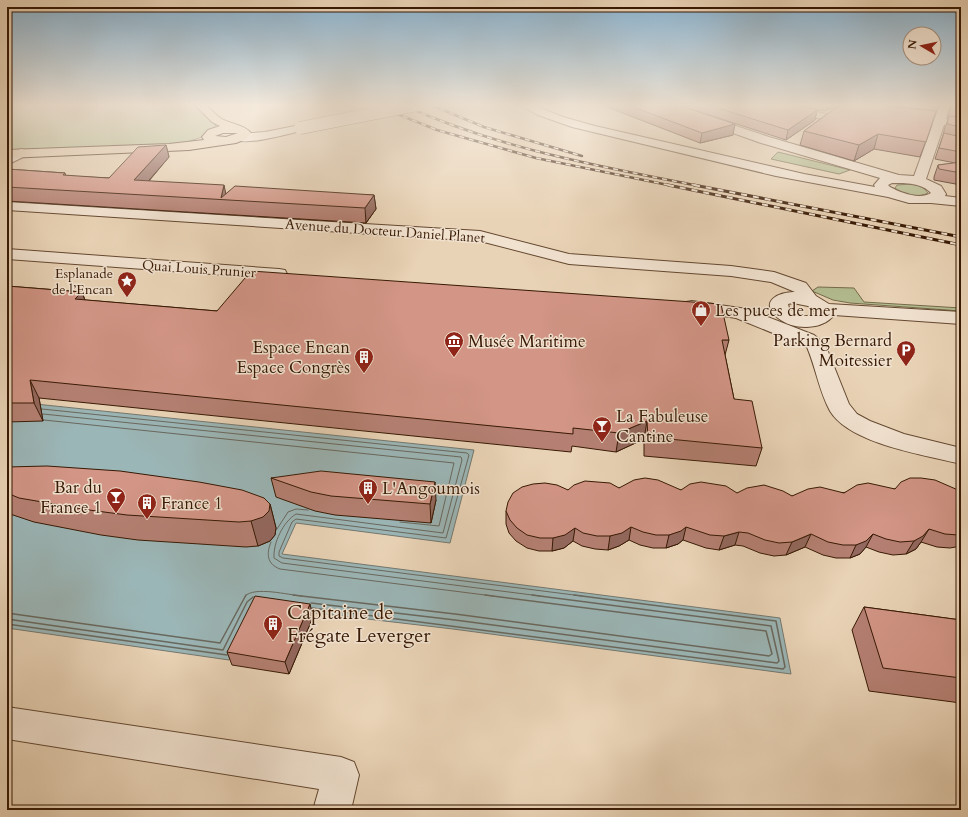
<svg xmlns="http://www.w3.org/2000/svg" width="968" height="817" viewBox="0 0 968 817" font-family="Cardo,serif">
  <rect width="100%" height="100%" fill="#e9d3b6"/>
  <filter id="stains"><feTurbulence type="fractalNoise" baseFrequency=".005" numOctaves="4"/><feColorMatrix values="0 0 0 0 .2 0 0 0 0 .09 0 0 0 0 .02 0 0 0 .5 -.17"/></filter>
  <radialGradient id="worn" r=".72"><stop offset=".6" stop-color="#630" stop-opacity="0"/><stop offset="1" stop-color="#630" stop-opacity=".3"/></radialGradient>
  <g fill="#b3bd90" stroke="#756b4a">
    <polygon points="7,105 200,105 216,120 215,128 208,135 169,148 7,154"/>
    <polygon points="778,152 850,170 839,174 771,159"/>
    <path d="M 912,184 L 923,187 L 928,193 C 919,198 902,196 895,188 L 897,185 Z"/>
    <polygon points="818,287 854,288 864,302 961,308 961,311 850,303 833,300 812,291"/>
  </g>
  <polygon fill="#9bb6b7" stroke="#73776f" points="7,401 474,450 450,543 296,523 282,554 780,618 791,674 453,629 256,606 229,660 7,628"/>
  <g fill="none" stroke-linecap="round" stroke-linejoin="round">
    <g stroke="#69685e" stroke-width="1">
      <polyline points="42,409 467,453 469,455 446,538 296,519 292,522 279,552 279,556 283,558 582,596"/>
      <path d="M 43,414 L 461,457 L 462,460 L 443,533 L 296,514 C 283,522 273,543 274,558 L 282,563 L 540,596"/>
      <polyline points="44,420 454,463 439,526 400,522"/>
      <polyline points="277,529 288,512 296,509 308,510"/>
      <path d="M 271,542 C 266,554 267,564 280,569 L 493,596"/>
      <path d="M 245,596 C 255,586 288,595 302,596"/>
    </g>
    <g stroke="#69685e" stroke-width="1.5">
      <polyline points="293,595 455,614 769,656 772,654 766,631 485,595"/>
      <polyline points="311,603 455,620 777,663 779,661 771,626 532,595"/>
      <polyline points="312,608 783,669 785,667 776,621 574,595"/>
      <polyline points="7,613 220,643 246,595"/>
      <polyline points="7,619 223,650 247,602 253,597"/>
      <polyline points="7,624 227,655"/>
    </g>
    <g stroke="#644830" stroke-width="2">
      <g id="minor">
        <path d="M 520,105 L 533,105 L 563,117 L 595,126 L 804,174 L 875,187 L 874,185 L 880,178 L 761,143 L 660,107 L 659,105 L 673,105 L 769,137 L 899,175 L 914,176 L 933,124 L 903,119 L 897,116 L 903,113 L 935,117 L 940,105 L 950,105 L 946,119 L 961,121 L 961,127 L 944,125 L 926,179 L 941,186 L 946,194 L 945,196 L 961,198 L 961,206 L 931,203 L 909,203 L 888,197 L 776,176 L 572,127 L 538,115 ZM 892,183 C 906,183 922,183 931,193 C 920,200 901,193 890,187 L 888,185 Z"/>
        <polygon points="770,105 787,105 830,115 832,117 826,120 771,107"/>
        <path d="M 300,125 L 306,128 L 304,130 C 292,133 240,148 233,138 L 239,134 L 265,132 Z"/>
        <polygon points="21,149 25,150 27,153 25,156 7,165 7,156"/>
        <path d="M 7,202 L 480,231 L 569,254 L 731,266 L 774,272 L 806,283 L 816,296 L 829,304 L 961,312 L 961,324 L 834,315 C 822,331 792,330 778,318 C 758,301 779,292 795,292 L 771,282 L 731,276 L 569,264 L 480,241 L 7,210 ZM 793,303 L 808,306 L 817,313 C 808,319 796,315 789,308 L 788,304 Z"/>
        <polygon points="7,249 279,269 285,270 287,274 285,278 279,279 7,259"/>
        <path d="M 692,301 L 747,309 L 814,335 L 825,344 L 849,404 L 857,414 L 870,421 L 904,434 L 961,448 L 961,464 C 925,455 850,444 830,411 C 819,391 816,368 807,347 L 736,318 L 686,310 L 683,306 L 686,302 Z"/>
        <polygon points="7,707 341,757 354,762 359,775 351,810 313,810 319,789 7,739"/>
      </g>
    </g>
    <g stroke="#371904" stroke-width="2">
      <path id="major" d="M 195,105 L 206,105 C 210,109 215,114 220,118 C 229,124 244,124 251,133 L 246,139 L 236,143 L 189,150 L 7,158 L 7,150 L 169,144 L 204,140 L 202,137 L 208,130 L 220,126 L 212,122 ZM 223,133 L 238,133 L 226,137 L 215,136 Z"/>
    </g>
    <use href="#minor" fill="#f1e2d0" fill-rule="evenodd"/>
    <use href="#major" fill="#e9d3b6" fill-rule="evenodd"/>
    <g stroke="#371904" stroke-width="2.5">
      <g id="rail-far1">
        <polyline points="375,105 437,130 536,158 673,186"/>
        <path d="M 403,105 C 497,148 598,166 699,186"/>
        <polyline points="431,105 484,127 582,156"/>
      </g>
    </g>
    <g stroke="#371904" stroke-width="3">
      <g id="rail">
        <polyline points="668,185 961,245"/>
        <polyline points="694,185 961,237"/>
      </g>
    </g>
    <use href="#rail-far1" stroke="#f1e2d0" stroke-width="1.5" stroke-dasharray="5" stroke-linecap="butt"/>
    <use href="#rail" stroke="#f1e2d0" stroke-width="2" stroke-dasharray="6" stroke-linecap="butt"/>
    <g stroke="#644830" stroke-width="13" stroke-linecap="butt">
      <polyline id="minor-bridge" points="300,128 417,105"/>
    </g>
    <use href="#minor-bridge" stroke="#f1e2d0" stroke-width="12"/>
  </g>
  <g fill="#b58073" stroke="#371904">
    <polygon points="602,105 838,105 825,111 817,110 815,120 786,140 706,114 733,135 700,143"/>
    <polygon points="839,105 939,105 920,157 874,149 854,161 800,145 804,131"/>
    <polygon points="951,105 961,105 961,185 934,180 934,177 938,165 955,163 935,159 943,135 945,127 949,118 948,118"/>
    <polygon points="166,145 169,157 149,181 226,194 374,195 376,209 366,223 7,201 7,169 65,173 66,176 109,178"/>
    <polygon points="7,286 82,292 85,300 217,311 729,340 725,355 734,399 762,448 756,466 644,456 644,439 616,452 572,446 571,452 39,398 43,421 7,422"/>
    <polygon points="7,467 270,504 276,528 275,535 270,541 258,546 246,547 138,540 101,535 34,522 7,513"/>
    <polygon points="271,478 436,500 431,523 335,515 315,511 276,497"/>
    <polygon points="619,488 681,490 792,496 895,489 958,490 961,488 961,546 950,548 937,547 921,542 916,549 906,554 893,555 879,552 866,547 860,554 850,558 836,558 823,555 805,547 786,555 774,556 760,553 743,546 735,545 719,550 706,548 683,540 678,544 666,548 653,548 640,545 629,540 619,546 608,550 595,549 582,546 573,541 564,548 552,551 539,551 527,548 516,541 509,533 506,524 506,511 568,490"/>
    <polygon points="864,607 961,620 961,703 869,691 852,630"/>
    <polygon points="313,617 289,674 232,665 227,652"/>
  </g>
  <g fill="#93685e" stroke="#371904">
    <polygon points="827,105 838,105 825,111"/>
    <polygon points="817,110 815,120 786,140 788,130"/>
    <polygon points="735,124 733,135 700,143 702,133"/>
    <polygon points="878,134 874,149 854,161 859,145"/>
    <polygon points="166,145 169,157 138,193 134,180"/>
    <polygon points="224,185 227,199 221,198"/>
    <polygon points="374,195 376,209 366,223 365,208"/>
    <polygon points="82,292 88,309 75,299"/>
    <polygon points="30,380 39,398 43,421 34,403"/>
    <polygon points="647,421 644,439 616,452 619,433"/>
    <polygon points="435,482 436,500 431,523 430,504"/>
    <polygon points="270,504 276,528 275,535 270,541 258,546 251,521"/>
    <polygon points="631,527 629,540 619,546 608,550 610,536"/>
    <polygon points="686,527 683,540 678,544 666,548 669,535"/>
    <polygon points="575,528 573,541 564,548 552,551 553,538"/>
    <polygon points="929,529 921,542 916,549 906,554 914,541"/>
    <polygon points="739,532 735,545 719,550 724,536"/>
    <polygon points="811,534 805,547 786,555 792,542"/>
    <polygon points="873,534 866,547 860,554 850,558 856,545"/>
    <polygon points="310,604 313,617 289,674 285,662"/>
  </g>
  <g fill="#d29586" stroke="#371904">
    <polygon points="628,105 678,105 735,124 702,133"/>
    <polygon points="708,105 797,105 817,110 788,130"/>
    <polygon points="840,105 877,105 936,111 926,142 878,134 859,145 804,131"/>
    <polygon points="953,105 961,105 961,109 952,108"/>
    <polygon points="949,116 961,118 961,127 947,124"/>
    <polygon points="944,133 961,137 961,152 939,148"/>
    <polygon points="166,145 134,180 224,185 221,198 235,186 374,195 365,208 7,187 7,169 65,173 63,175 109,178 138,147"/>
    <polygon points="961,162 961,173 939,169 938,165"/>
    <polygon points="251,271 721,304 729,340 722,340 734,399 752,401 762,448 648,437 647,421 619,433 573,428 573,434 30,380 34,403 7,403 7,286 82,292 75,299 217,311"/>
    <polygon points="47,466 120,471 199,482 242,490 264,498 270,504 269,511 263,517 251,521 239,522 127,515 89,510 19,498 7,493 7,467"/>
    <polygon points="321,471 435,482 430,504 331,496 311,492 271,478"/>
    <polygon points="645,478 658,480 681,490 690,484 701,482 726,486 737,493 747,488 764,485 783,491 792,496 808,489 820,487 844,493 857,485 868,483 895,489 901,482 910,478 921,478 935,480 958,490 961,488 961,534 958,535 945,534 929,529 923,536 914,541 900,542 886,539 873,534 866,541 856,545 843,545 828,542 811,534 792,542 779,543 765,540 748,533 739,532 724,536 710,535 686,527 681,531 669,535 656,535 643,532 631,527 622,533 610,536 597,536 583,533 575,528 565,535 553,538 540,538 527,535 517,528 510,520 506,511 508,502 513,493 522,487 533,484 545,483 557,485 568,490 574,485 585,481 610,483 619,488 634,480"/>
    <polygon points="255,596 310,604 285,662 227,652"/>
    <polygon points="864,607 961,620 961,678 883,668"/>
  </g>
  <linearGradient id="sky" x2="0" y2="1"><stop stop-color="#89b5d4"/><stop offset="0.48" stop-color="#f5ebde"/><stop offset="1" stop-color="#f5ebde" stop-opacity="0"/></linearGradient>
  <rect width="968" height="219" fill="url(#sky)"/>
  <defs>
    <g id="sight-pin" transform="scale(1)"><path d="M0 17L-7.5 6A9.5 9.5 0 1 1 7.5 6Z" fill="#8f2418" stroke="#f1e2d0"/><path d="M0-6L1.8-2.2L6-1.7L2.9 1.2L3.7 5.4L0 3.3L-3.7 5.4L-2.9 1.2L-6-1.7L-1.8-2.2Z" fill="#fff"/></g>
    <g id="shop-pin" transform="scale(1)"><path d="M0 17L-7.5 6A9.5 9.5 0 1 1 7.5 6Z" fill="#8f2418" stroke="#f1e2d0"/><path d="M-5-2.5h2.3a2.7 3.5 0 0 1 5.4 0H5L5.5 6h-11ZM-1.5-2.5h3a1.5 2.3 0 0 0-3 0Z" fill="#fff"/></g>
    <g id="museum-pin" transform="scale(1)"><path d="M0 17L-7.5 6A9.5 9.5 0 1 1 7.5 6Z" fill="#8f2418" stroke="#f1e2d0"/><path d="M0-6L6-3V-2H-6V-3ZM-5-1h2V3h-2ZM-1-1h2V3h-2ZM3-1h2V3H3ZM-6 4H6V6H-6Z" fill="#fff"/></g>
    <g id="parking-pin" transform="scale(1)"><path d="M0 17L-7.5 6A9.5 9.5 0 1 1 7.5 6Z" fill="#8f2418" stroke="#f1e2d0"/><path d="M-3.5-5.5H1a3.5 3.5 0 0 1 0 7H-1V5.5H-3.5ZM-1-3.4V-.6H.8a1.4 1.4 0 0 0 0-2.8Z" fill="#fff"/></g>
    <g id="building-pin" transform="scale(1)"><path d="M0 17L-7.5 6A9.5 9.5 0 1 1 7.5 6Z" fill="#8f2418" stroke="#f1e2d0"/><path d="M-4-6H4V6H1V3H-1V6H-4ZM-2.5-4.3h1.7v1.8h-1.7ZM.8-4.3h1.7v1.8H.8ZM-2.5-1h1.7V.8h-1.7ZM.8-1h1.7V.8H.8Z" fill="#fff"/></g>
    <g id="bar-pin" transform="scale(1)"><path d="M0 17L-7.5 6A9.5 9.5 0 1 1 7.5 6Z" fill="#8f2418" stroke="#f1e2d0"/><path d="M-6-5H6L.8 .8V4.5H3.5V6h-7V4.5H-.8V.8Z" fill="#fff"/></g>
  </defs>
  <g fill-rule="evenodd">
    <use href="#sight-pin" x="127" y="281"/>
    <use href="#shop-pin" x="701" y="310"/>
    <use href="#museum-pin" x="454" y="341"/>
    <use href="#parking-pin" x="906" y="350"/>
    <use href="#building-pin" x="364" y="357"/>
    <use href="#bar-pin" x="602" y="426"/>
    <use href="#building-pin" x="368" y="488"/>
    <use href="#bar-pin" x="116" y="497"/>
    <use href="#building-pin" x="147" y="503"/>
    <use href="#building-pin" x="273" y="624"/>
  </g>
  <g text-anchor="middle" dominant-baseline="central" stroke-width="3" stroke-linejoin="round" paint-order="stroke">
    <g font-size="14" fill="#371904" stroke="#f1e2d0">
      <text transform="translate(385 231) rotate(4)">Avenue du Docteur Daniel Planet</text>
      <text transform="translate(199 269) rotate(4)">Quai Louis Prunier</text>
    </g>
    <g font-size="14" fill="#371904" stroke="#f1e2d0" text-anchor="end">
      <text x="113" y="273">Esplanade<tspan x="113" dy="16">de l’Encan</tspan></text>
    </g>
    <g font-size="17" fill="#371904" stroke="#f1e2d0" text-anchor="start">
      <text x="715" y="310">Les puces de mer</text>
      <text x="892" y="340" text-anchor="end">Parking Bernard<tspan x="892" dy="20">Moitessier</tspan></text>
      <text x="468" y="341">Musée Maritime</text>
      <text x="350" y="347" text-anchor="end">Espace Encan<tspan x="350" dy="20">Espace Congrès</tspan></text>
      <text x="616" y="416">La Fabuleuse<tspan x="616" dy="20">Cantine</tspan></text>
      <text x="102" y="487" text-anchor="end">Bar du<tspan x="102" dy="20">France 1</tspan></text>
      <text x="382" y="488">L'Angoumois</text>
      <text x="161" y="503">France 1</text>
    </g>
    <g font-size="20" fill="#371904" stroke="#f1e2d0" text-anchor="start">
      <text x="287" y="612">Capitaine de<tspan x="287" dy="23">Frégate Leverger</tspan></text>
    </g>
  </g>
  <rect width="968" height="817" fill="none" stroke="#e9d3b6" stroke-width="24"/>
  <rect x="8" y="8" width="952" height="801" fill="none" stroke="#371904" stroke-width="2"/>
  <rect x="12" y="12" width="944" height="793" fill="none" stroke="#371904"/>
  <g transform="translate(922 46) rotate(279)"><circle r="19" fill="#f1e2d0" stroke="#a7927e"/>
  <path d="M0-3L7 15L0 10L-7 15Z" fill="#8f2418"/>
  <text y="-6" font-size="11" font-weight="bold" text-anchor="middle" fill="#371904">N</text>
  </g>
  <rect width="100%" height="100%" filter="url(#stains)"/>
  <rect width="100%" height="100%" fill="url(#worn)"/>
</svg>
